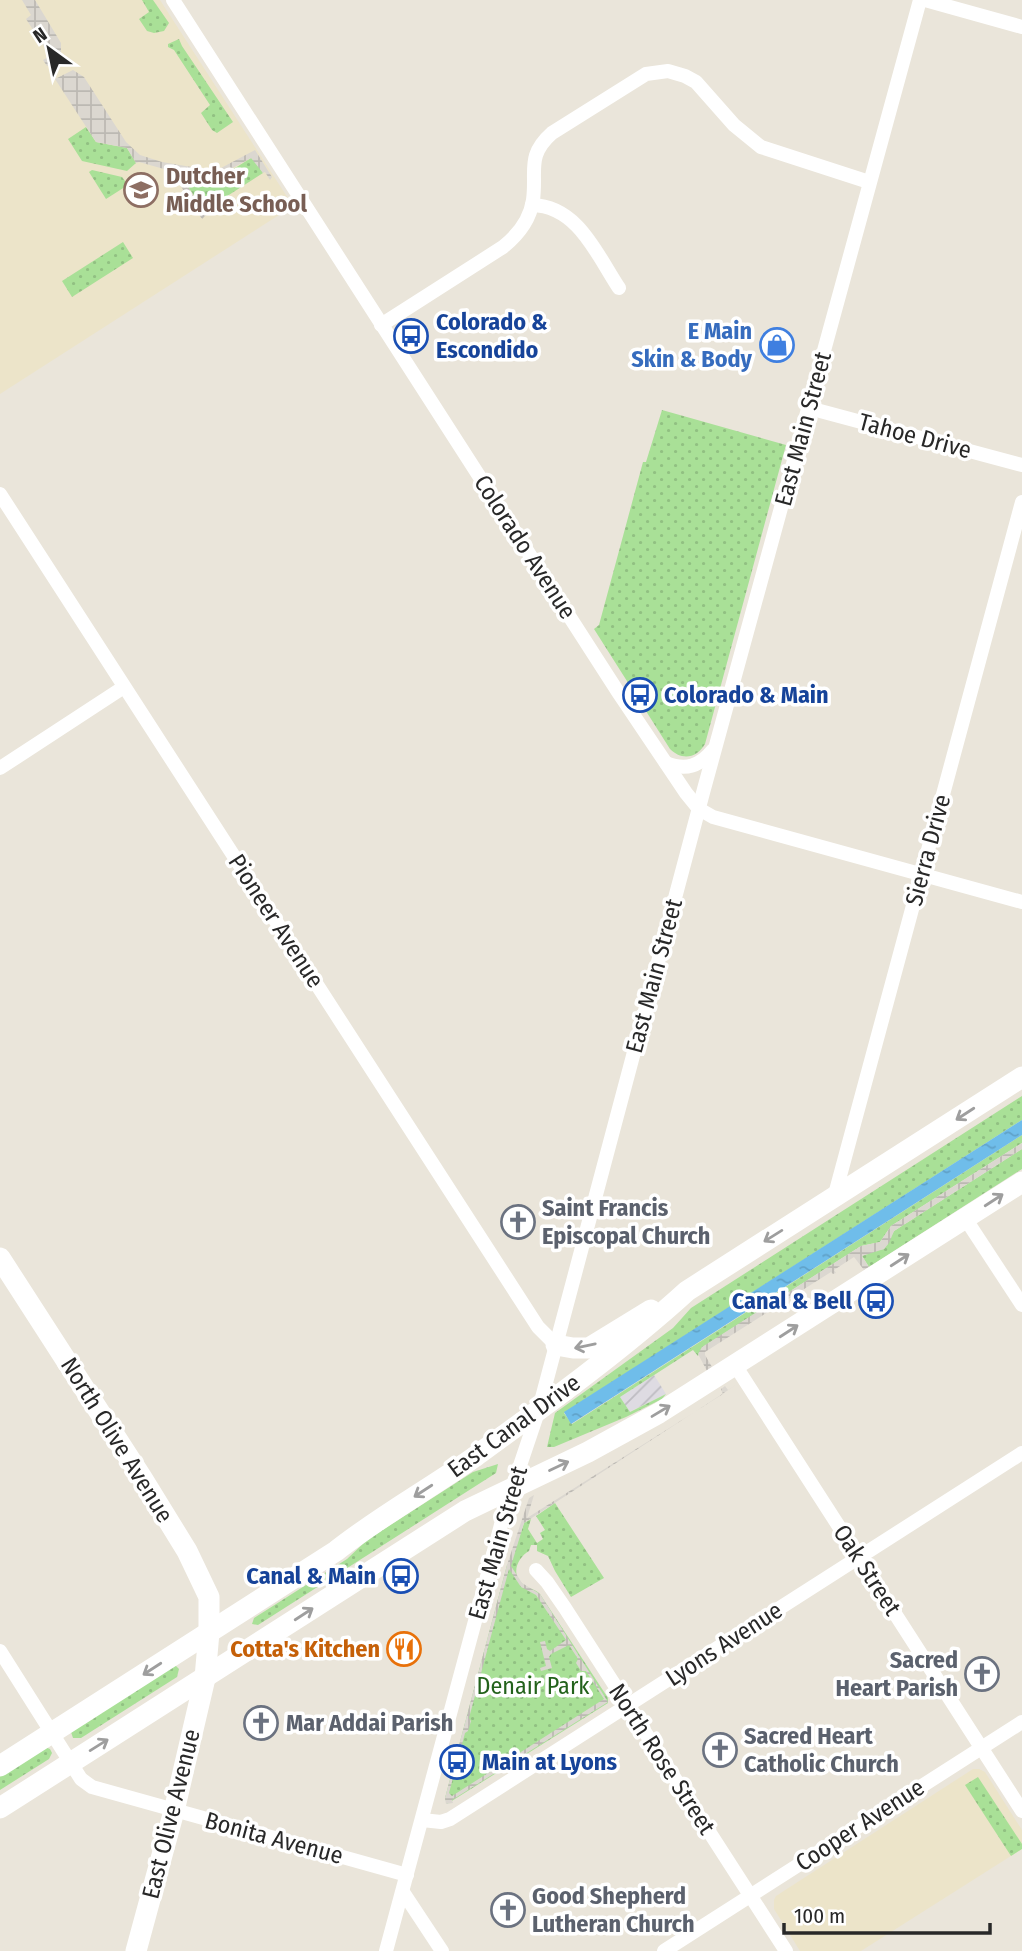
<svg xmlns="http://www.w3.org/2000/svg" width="1022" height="1951" viewBox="0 0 1022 1951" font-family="'Fira Sans Condensed',sans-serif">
  <defs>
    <pattern id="industrial-furrows" width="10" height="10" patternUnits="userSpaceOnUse" patternTransform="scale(1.75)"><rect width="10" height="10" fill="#dedbe2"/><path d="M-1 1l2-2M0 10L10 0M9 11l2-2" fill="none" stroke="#bebcc2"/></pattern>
    <pattern id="grass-dots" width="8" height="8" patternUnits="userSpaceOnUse" patternTransform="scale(1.75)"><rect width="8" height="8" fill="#a9e097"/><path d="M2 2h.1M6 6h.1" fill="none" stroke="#91c082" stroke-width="1.8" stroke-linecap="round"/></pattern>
    <pattern id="plaza-grid" width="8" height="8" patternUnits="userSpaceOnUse" patternTransform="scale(1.75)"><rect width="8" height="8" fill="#dbd7d0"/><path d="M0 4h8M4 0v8" fill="none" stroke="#bcb9b3"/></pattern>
    <pattern id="water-ripples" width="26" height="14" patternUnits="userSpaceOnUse" patternTransform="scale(1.75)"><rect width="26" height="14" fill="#6fbdea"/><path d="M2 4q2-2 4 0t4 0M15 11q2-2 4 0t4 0" fill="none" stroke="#60a2c9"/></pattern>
  </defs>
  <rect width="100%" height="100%" fill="#eae5da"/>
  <polygon fill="url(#industrial-furrows)" points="654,1375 666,1394 629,1412 620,1397"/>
  <g fill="#ece4c9">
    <polygon points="0,0 160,0 293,206 0,394"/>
    <polygon points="973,1769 979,1769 985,1772 1022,1830 1022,1849 861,1951 800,1951 774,1909 774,1900 776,1896"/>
  </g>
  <g fill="url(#grass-dots)">
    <polygon points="142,0 153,0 169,23 164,31 154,33 147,31 139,19 149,12"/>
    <polygon points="179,39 182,46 233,122 217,133 212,130 201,113 210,105 174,50 168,47 168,44"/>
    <polygon points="86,127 96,142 127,148 136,163 127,171 82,161 68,139"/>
    <polygon points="251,158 254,159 263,173 204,211 181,176 182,173 227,173"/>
    <polygon points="92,170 122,177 128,185 106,199 89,172"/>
    <polygon points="123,242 133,258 72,297 62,281"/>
    <path d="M 662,410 L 786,445 L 705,744 C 697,758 682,761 670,749 L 594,629 L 599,625 L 643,462 L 646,462 Z"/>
    <polygon points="1022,1096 1022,1120 564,1413 572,1424 1022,1135 1022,1143 891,1226 880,1242 861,1246 703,1347 698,1356 693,1350 620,1397 630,1412 666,1394 662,1399 626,1417 554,1447 547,1447 555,1413 673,1328 691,1308"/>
    <polygon points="1022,1149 1022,1169 869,1267 862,1256 871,1251 884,1249 894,1231"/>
    <polygon points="498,1464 496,1473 258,1625 252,1624 254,1618 347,1559 367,1540 473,1472"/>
    <path d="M 555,1503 L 604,1578 L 571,1597 L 555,1571 L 548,1556 L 537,1551 L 537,1545 L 531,1545 L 529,1551 C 517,1558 510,1575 524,1585 C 530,1589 535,1589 540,1594 L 608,1698 L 608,1703 L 447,1804 L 445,1798 L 507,1565 L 511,1562 L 524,1523 L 531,1519 L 528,1529 L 537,1543 L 543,1539 L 540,1533 L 545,1530 L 536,1516 Z"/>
    <polygon points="175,1665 179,1669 177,1677 81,1738 73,1738 71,1732"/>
    <polygon points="45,1747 50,1749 52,1753 49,1759 0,1790 0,1775"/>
    <polygon points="978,1777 1022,1844 1022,1849 1011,1856 965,1785"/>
  </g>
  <g fill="url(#plaza-grid)" fill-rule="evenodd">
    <polygon points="22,0 35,0 61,43 61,56 47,66 43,60 50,56 26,19 31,15"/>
    <polygon points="73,70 84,77 126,142 140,155 162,162 209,170 221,168 255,150 272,177 270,180 265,172 263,173 251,158 218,176 200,177 182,173 181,176 206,215 202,219 171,171 139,162 136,163 127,148 96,142 55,79"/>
    <polygon points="1022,1143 1022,1149 894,1231 889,1243 884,1249 862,1256 869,1267 864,1270 854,1257 834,1270 836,1273 833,1274 831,1272 705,1352 705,1355 712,1367 707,1371 698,1354 702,1347 861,1246 880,1242 891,1226"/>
    <path d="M 736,1385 L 524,1523 L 511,1566 L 522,1583 L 540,1594 L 608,1702 L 452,1800 L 453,1803 L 446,1804 L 445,1798 L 507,1565 L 529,1498 L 534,1495 L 527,1518 L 723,1394 L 721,1389 L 725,1386 L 728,1390 ZM 509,1569 L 521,1587 L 536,1595 L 566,1640 L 550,1651 L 547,1649 L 545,1641 L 540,1642 L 546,1666 L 540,1668 L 541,1671 L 552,1668 L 549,1657 L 551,1654 L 569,1645 L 578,1659 L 576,1663 L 581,1671 L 586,1671 L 604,1699 L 452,1796 L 449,1793 L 465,1733 L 468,1731 L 471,1721 L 469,1718 Z"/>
  </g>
  <polygon fill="url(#water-ripples)" points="1022,1120 1022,1135 571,1424 564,1412"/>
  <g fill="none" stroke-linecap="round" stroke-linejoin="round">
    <g stroke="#fff" stroke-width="14">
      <polyline points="173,0 618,692 686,793 699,809 713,817 1022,902"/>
      <polyline points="925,0 1022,27"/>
      <path d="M 532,205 C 578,206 597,255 619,288"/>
      <path d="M 381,325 L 503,247 C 518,235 530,220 533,200 C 537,171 526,156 552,133 L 646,74 L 668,71 L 685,76 L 696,82 L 734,125 L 761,147 L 869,182"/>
      <polyline points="809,408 1022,465"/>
      <polyline points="0,494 538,1327 556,1345"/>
      <path d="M 666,763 C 686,771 700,766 713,750"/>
      <polyline points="0,768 124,687"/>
      <polyline points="834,1198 1022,502"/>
      <polyline points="965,1218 1022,1305"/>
      <polyline points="735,1365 1022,1811"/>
      <polyline points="536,1570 547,1582 565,1608 786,1951"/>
      <polyline points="0,1651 81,1779 92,1787 407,1875"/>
      <polyline points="422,1820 441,1822 450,1819 1022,1453"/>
      <polyline points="403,1892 442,1951"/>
      <polyline points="386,1951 505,1510 539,1409 704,789 920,0"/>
      <polyline points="664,1951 1022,1722"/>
    </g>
    <g stroke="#fff" stroke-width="21">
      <polyline points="0,1258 142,1478 187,1551 209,1597 209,1632 205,1678 174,1811 136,1951"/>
      <polyline points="556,1345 573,1348 589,1348 651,1310"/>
      <path d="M 0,1766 L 336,1551 C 380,1516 428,1490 473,1458 C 546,1405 621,1351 687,1291 L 1022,1077"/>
      <polyline points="0,1808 465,1511 588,1452 659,1413 1022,1182"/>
    </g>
  </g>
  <defs><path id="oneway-shaft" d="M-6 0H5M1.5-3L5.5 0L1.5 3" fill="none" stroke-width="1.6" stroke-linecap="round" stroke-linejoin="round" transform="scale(1.75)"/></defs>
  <g stroke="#9e9e9e">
    <use href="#oneway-shaft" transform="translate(965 1114) rotate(147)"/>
    <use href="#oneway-shaft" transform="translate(994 1200) rotate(-33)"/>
    <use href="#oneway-shaft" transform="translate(773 1236) rotate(148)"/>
    <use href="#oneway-shaft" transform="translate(900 1260) rotate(-33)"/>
    <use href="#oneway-shaft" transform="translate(789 1331) rotate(-33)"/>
    <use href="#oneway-shaft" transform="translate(585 1346) rotate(168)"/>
    <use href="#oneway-shaft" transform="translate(661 1411) rotate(-31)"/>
    <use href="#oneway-shaft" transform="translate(559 1466) rotate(-25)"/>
    <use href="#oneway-shaft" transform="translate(423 1491) rotate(147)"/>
    <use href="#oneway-shaft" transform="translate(304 1614) rotate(-33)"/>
    <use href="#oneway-shaft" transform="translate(152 1669) rotate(147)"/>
    <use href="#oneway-shaft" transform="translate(99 1745) rotate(-32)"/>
  </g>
  <defs>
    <g id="school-ring" transform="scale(1.75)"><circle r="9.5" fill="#fff" stroke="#8d6e63" stroke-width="1.5"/><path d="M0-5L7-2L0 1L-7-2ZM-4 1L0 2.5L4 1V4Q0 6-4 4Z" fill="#8d6e63"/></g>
    <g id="bus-ring" transform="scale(1.75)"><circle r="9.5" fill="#fff" stroke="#1a4fb4" stroke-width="1.5"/><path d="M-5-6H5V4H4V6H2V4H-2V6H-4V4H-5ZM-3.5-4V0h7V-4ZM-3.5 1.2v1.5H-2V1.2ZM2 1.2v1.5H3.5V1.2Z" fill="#1a4fb4"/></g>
    <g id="shop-ring" transform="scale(1.75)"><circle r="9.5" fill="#fff" stroke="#3f7fe0" stroke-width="1.5"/><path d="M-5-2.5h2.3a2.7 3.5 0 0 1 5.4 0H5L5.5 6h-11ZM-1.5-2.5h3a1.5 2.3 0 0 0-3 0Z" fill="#3f7fe0"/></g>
    <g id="church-ring" transform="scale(1.75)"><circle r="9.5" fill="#fff" stroke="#6b7280" stroke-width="1.5"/><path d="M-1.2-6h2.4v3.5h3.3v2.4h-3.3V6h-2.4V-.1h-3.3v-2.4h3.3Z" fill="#6b7280"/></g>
    <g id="restaurant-ring" transform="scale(1.75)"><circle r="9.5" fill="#fff" stroke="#e8710a" stroke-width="1.5"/><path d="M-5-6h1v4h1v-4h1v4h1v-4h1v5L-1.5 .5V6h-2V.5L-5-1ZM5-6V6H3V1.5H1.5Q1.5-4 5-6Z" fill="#e8710a"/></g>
  </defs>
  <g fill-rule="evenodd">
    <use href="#school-ring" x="141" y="190"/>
    <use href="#bus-ring" x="411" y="336"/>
    <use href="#shop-ring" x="777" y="345"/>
    <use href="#bus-ring" x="640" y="695"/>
    <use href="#church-ring" x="518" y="1222"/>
    <use href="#bus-ring" x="876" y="1301"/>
    <use href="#bus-ring" x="401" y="1576"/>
    <use href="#restaurant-ring" x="404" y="1649"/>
    <use href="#church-ring" x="982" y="1674"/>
    <use href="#church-ring" x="261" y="1723"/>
    <use href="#church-ring" x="720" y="1750"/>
    <use href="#bus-ring" x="457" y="1762"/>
    <use href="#church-ring" x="508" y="1910"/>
  </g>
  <g text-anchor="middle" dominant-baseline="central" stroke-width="7" stroke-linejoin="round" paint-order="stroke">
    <g font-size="24" font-weight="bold" fill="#785e54" stroke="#fff" text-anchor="start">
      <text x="166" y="176">Dutcher<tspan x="166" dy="28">Middle School</tspan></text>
    </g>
    <g font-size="24" font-weight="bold" fill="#164399" stroke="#fff" text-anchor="start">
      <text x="436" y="322">Colorado &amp;<tspan x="436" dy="28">Escondido</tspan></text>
      <text x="664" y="695">Colorado &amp; Main</text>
      <text x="852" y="1301" text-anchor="end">Canal &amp; Bell</text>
      <text x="376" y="1576" text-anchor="end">Canal &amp; Main</text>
      <text x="482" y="1762">Main at Lyons</text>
    </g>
    <g font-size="24" font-weight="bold" fill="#366cbe" stroke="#fff" text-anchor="end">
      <text x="752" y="331">E Main<tspan x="752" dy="28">Skin &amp; Body</tspan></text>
    </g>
    <g font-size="24" fill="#282828" stroke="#fff">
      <text transform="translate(803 429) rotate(-75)">East Main Street</text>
      <text transform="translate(915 436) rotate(15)">Tahoe Drive</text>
      <text transform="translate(525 547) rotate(57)">Colorado Avenue</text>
      <text transform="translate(928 850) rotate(-75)">Sierra Drive</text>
      <text transform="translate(276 921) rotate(57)">Pioneer Avenue</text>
      <text transform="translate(654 976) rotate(-75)">East Main Street</text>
      <text transform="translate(514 1426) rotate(-36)">East Canal Drive</text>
      <text transform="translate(117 1440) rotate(58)">North Olive Avenue</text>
      <text transform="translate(498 1543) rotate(-74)">East Main Street</text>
      <text transform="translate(867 1570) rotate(57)">Oak Street</text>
      <text transform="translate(724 1644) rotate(-33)">Lyons Avenue</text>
      <text transform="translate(662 1759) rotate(57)">North Rose Street</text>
      <text transform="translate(171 1814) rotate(-76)">East Olive Avenue</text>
      <text transform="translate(860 1825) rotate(-33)">Cooper Avenue</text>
      <text transform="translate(274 1838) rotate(15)">Bonita Avenue</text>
    </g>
    <g font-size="24" font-weight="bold" fill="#5b616d" stroke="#fff" text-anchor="start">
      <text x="542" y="1208">Saint Francis<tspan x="542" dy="28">Episcopal Church</tspan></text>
      <text x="958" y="1660" text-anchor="end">Sacred<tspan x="958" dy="28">Heart Parish</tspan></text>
      <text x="286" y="1723">Mar Addai Parish</text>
      <text x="744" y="1736">Sacred Heart<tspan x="744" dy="28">Catholic Church</tspan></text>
      <text x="532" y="1896">Good Shepherd<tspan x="532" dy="28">Lutheran Church</tspan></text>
    </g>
    <g font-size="24" font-weight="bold" fill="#c56008" stroke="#fff" text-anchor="end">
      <text x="380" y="1649">Cotta's Kitchen</text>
    </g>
    <g font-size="24" fill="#23621b" stroke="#fff">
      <text x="533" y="1686">Denair Park</text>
    </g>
  </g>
  <g transform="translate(49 49) rotate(327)" stroke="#ffffff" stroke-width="5" paint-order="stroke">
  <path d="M0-5L12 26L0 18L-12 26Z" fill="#282828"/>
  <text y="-10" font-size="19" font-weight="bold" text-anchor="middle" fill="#282828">N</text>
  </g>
  <path d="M784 1923v10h206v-10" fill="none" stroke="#282828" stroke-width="3.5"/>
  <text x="794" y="1923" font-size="21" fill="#282828" stroke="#ffffff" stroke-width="5" paint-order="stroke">100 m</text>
</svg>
